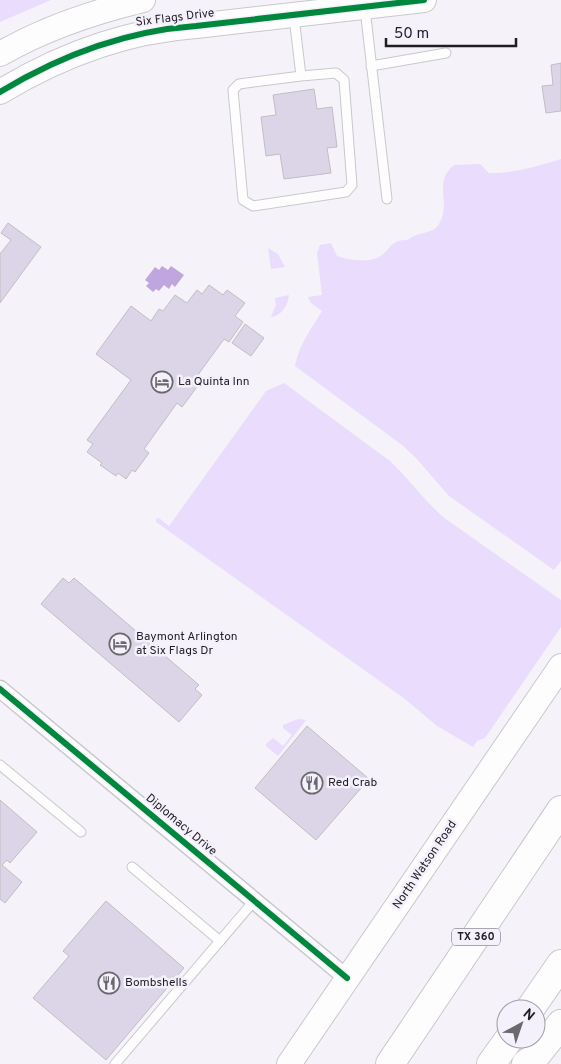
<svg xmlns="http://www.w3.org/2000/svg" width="561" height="1064" viewBox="0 0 561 1064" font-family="Overpass,sans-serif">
  <rect width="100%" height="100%" fill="#f5f3f9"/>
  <g fill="#e9dcfc">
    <polygon points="0,0 51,0 0,22"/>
    <path d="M 561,159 L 561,561 L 554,570 L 449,496 L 416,458 L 402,445 L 295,366 C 299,345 311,329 322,311 L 311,303 L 308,297 L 322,295 L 317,253 L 320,245 L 331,243 L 337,256 C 348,260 369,263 379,257 C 392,249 389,240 408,240 C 417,231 433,235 439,224 C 452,203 432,183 454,165 L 480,164 L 489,173 C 513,174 538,166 561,159 Z"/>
    <polygon points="268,248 278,254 285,267 271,269"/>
    <path d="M 289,295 C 288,306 281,316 271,317 L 276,305 L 275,298 Z"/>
    <path d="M 284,383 L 390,461 C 409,479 424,500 443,517 L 561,600 L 561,627 L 485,738 L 477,741 L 473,747 L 437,726 L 405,699 L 156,522 L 156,519 L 159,518 L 169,526 L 266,391 Z"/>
    <polygon points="298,719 306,720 278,756 266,746 266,744 273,738 283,746 292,735 283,728 283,725"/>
  </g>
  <polygon fill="#bfa6df" points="162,266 168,270 171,266 184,275 175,287 172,284 169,289 164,285 159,291 156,289 153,292 146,286 149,283 145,280 155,267 159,270"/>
  <g fill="#dcd5e7" stroke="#c0bec3">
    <polygon points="561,63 561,111 546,113 542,86 553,85 551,65"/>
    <polygon points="314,89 317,109 332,107 337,147 327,148 331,173 284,179 280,154 266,156 261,117 276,115 273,95"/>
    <polygon points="8,223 41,247 0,303 0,254 11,240 1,233"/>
    <polygon points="209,285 223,295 227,290 245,303 235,316 243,322 229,342 224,339 192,383 197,387 182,407 177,403 144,449 149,453 135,472 132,470 126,479 118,473 116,476 100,465 102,463 87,452 93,444 87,440 131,380 96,354 131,306 151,321 159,309 163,311 175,295 187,303 197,290 202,294"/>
    <polygon points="245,324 264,338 251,356 232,343"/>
    <polygon points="63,578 69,583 74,578 199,685 195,689 202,695 179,722 41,604"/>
    <polygon points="307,726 369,779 316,840 255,788"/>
    <polygon points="0,800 37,832 10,863 7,860 2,865 22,882 5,903 0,899"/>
    <polygon points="106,901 184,968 106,1060 33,998 69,956 63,951"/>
  </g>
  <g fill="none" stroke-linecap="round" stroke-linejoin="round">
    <g stroke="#c9c8cc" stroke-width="11">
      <g id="lane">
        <polyline points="365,9 387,199"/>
        <polyline points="294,17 301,76 336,73 344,80 352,185 346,192 253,206 243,200 233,90 239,84 301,76"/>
        <polyline points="371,66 446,53"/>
        <polyline points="0,765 81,832"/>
        <polyline points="132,867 220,941"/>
        <polyline points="115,1064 254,901"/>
      </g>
    </g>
    <g stroke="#c9c8cc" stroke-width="19">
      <polyline id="street" points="0,689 347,978"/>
    </g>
    <g stroke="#c9c8cc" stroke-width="26">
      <g id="secondary">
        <path d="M 0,54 C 45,28 93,12 143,0"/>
        <path d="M 0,92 C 61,55 125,31 196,26 L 424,0"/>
        <polyline points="289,1064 561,666"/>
      </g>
    </g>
    <g stroke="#c9c8cc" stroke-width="30">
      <g id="highway">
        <polyline points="530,1009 561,964"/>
        <polyline points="390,1064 561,810"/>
        <polyline points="491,1064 509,1039"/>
        <polyline points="526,1064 533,1059 561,1024"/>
      </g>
    </g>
    <use href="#lane" stroke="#fefdfe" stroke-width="9"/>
    <use href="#street" stroke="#fefdfe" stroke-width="16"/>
    <use href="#secondary" stroke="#fefdfe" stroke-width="24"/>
    <use href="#highway" stroke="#fefdfe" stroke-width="28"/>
    <g stroke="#f4f0fc" stroke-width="9">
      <g id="cycleway">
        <path d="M 0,92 C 61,55 125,31 196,26 L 424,0"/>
        <polyline points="0,689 347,978"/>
      </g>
    </g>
    <use href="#cycleway" stroke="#00873e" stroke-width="6"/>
  </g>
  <defs>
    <g id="hotel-ring" transform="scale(1.125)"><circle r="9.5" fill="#f4f0fc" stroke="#6a696d" stroke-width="1.5"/><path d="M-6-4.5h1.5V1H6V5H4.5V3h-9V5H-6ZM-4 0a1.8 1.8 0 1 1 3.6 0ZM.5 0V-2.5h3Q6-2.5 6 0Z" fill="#6a696d"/></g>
    <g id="restaurant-ring" transform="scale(1.125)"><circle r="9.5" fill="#f4f0fc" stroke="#6a696d" stroke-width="1.5"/><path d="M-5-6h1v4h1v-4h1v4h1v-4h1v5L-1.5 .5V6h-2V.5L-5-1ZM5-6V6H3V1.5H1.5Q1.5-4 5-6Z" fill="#6a696d"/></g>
  </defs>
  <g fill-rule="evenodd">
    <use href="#hotel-ring" x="162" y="382"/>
    <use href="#hotel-ring" x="120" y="644"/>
    <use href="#restaurant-ring" x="312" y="783"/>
    <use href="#restaurant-ring" x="109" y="983"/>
  </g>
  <g text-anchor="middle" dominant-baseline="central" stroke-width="5" stroke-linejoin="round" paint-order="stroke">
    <rect fill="#f4f0fc" stroke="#5f5d63" stroke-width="1" x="452" y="928.5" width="48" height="17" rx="4"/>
    <g font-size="11" font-weight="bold" fill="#1f1e22">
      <text x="476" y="937">TX 360</text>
    </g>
    <g font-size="12" fill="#1f1e22" stroke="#f4f0fc">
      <text transform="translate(175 18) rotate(-7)">Six Flags Drive</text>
      <text transform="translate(181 825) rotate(40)">Diplomacy Drive</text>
      <text transform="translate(425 865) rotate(-56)">North Watson Road</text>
    </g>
    <g font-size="12" fill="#1f1e22" stroke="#f4f0fc" text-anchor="start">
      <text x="178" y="382">La Quinta Inn</text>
      <text x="136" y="637">Baymont Arlington<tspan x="136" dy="14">at Six Flags Dr</tspan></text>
      <text x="328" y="783">Red Crab</text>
      <text x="125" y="983">Bombshells</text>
    </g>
  </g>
  <g transform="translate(521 1024) rotate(40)"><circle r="24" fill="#f4f0fc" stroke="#9f9ca5"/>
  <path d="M0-4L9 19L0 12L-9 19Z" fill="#6a696d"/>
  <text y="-8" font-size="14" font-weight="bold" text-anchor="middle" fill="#1f1e22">N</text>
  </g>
  <path d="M386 38v8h130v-8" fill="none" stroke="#1f1e22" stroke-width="2.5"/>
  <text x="394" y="38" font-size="15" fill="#1f1e22" stroke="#f4f0fc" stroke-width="4" paint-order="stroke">50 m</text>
</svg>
